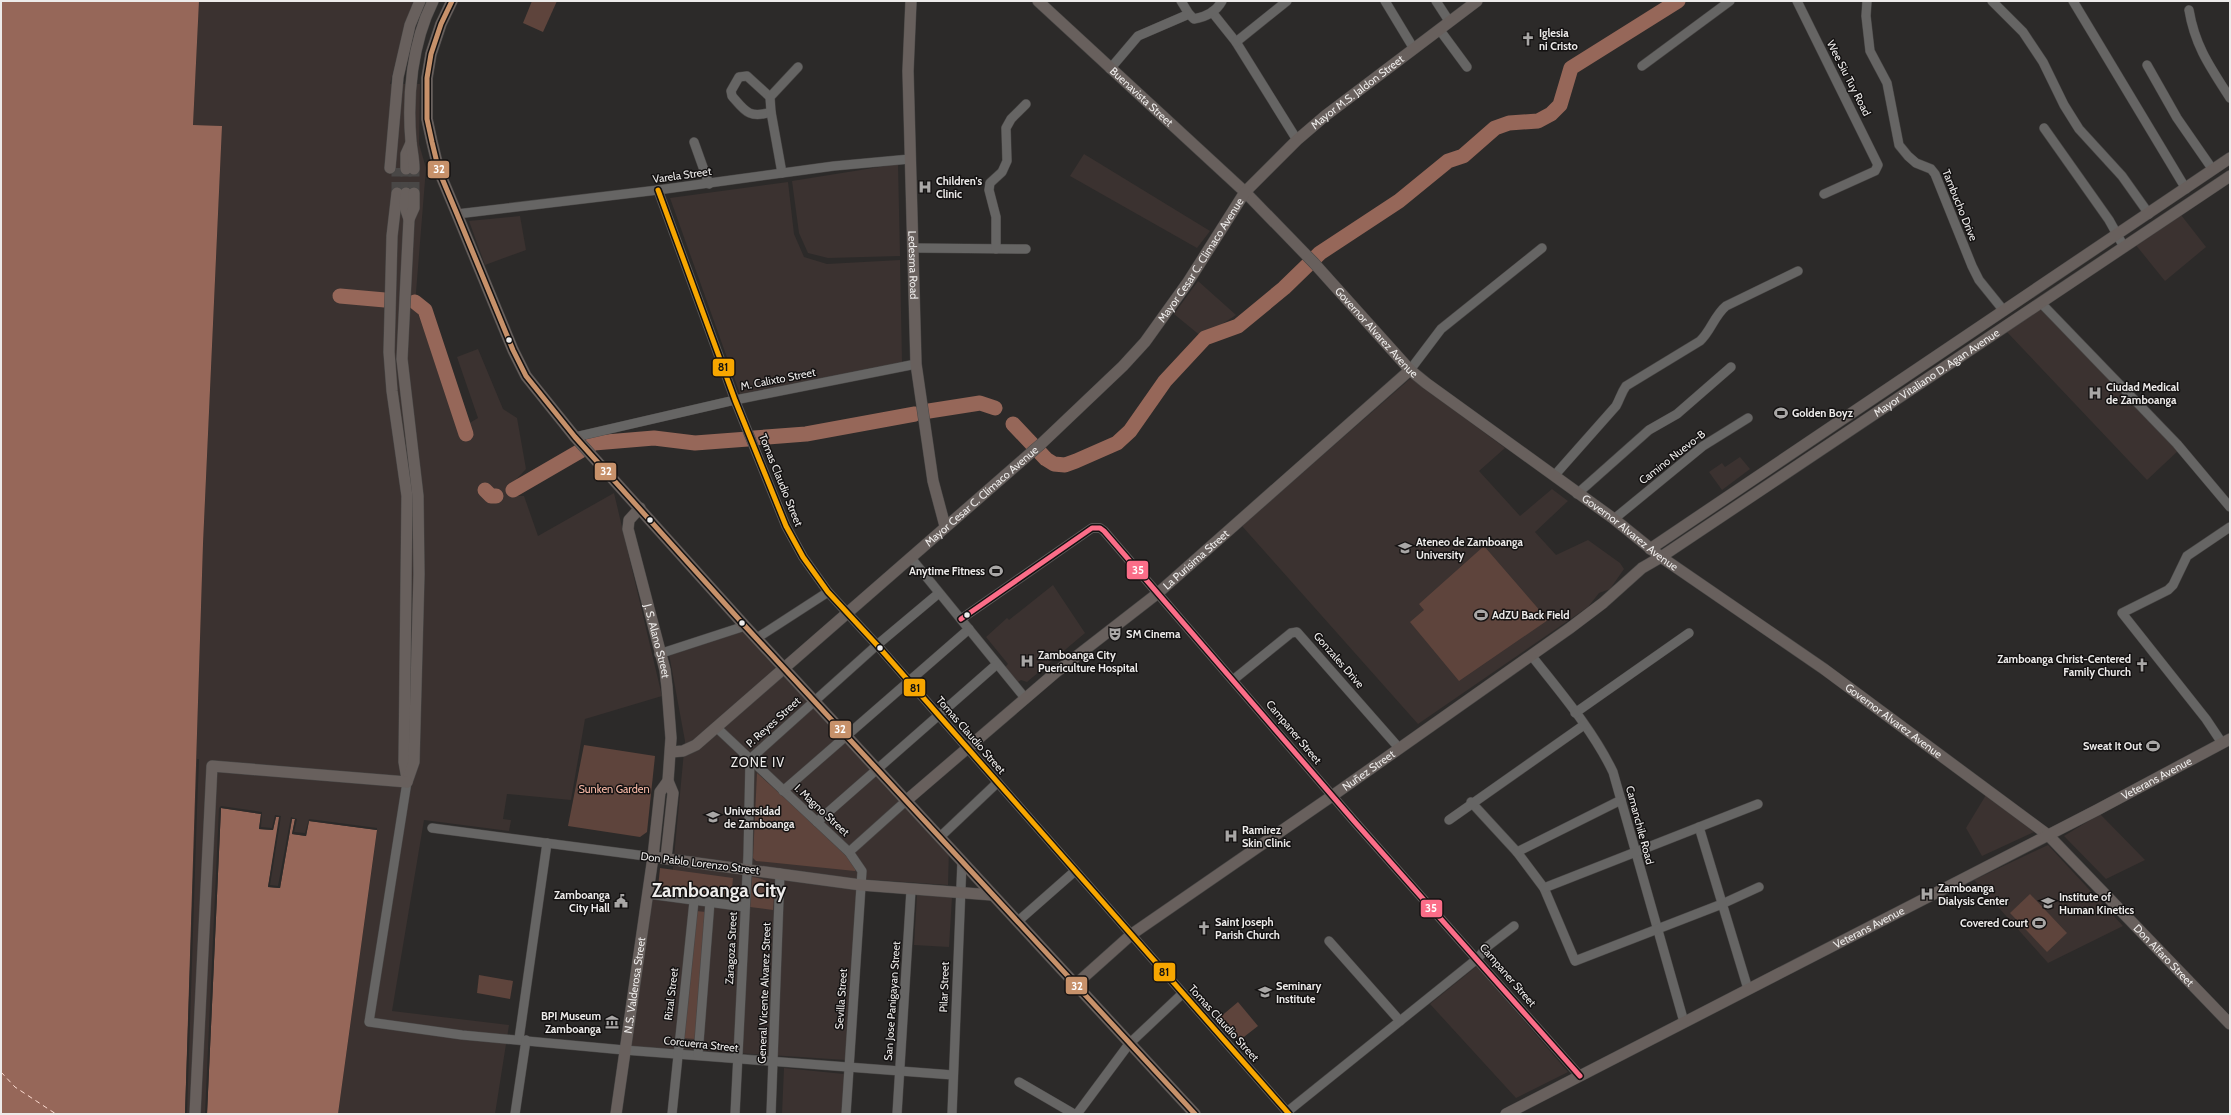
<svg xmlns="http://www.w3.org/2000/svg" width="2231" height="1115" viewBox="0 0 2231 1115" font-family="Cabin,sans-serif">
  <rect width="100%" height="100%" fill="#2c2a29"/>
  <g fill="#3b3230">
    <polygon points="199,1 415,1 406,22 390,84 420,84 419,144 426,168 415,305 459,429 478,418 457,357 478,349 503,409 517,418 526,469 510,486 513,496 524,496 538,536 614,493 662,696 585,719 571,800 507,794 503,819 511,820 509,831 424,820 392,1011 509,1025 495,1114 338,1114 377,831 306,836 280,888 268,887 273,830 259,829 221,808 207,1114 185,1114 203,544 222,126 193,125"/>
    <polygon points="1084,154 1210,231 1197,248 1070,176"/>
    <polygon points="898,164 900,256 828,258 808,253 799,233 792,181"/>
    <polygon points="788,182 794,234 804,257 827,264 900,260 902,362 740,394 670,198"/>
    <polygon points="2181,215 2206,247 2165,281 2135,244"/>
    <polygon points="520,216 526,250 485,265 469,221"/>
    <polygon points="1198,281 1236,315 1202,337 1174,314"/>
    <polygon points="2043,307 2180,449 2147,480 2006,331"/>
    <polygon points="1411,378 1505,448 1479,471 1520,516 1552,489 1568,501 1535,532 1556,555 1588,540 1620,563 1624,569 1610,589 1599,593 1588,607 1418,724 1242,526"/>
    <polygon points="1740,457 1750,469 1722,490 1709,472 1722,463 1725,467"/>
    <polygon points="1053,585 1085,633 1027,682 1021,680 1018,682 1005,667 1008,664 986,637 1007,618 1009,620"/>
    <polygon points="747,629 949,849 948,885 861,879 846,1060 629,1046 651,898 670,899 685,741 669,654"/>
    <polygon points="1986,795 2034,832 1982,856 1966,828"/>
    <polygon points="2100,814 2145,860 2106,879 2064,836"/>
    <polygon points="2048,845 2123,926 2048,963 1974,880"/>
    <polygon points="917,895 952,897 949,947 914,945"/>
    <polygon points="1477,966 1568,1072 1516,1098 1430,1004"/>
    <polygon points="784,1068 844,1074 842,1114 782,1114"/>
  </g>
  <g fill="#5e443c">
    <polygon points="532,1 557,1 543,32 523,23"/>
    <polygon points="1484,546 1548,620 1459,681 1410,622 1424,610 1419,604"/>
    <polygon points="584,745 655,756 647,832 640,837 568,826"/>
    <polygon points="757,773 854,861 856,869 855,871 756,861 753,858"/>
    <polygon points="660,868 733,878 731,897 658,888"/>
    <path d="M 752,877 C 774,880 775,889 773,910 L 750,907 Z"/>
    <polygon points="2030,894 2067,933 2047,952 2010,913"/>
    <polygon points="696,911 706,912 695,1039 682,1038"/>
    <polygon points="479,975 513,981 510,999 477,993"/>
    <polygon points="1238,1002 1258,1026 1240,1040 1219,1018"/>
  </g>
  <g fill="#966759">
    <polygon points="1,1 199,1 193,125 222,126 203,544 185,1114 1,1114"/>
    <polygon points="221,808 261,814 259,829 273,830 276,817 280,817 268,887 280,888 292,819 295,819 292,834 306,836 309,821 377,830 338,1114 207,1114"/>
  </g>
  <g fill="#2c2a29">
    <polygon points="197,759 199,759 197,810 187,1114 185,1114"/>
    <polygon points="221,806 262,812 261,827 272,828 275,815 281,816 270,885 278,886 291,817 297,819 294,832 305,833 309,819 377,828 377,830 309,821 306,836 292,834 295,819 292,819 280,888 268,887 279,817 276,817 273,830 259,829 261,814 221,808 207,1114 205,1114 219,808"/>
  </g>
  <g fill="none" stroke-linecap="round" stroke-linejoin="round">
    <g stroke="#966759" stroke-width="15">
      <polyline points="340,296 385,300"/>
      <polyline points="415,302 425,310 466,434"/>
      <polyline points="929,411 980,403 995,408"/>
      <polyline points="1013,424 1046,459 1054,464 1065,465 1076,461 1117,443 1130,431 1165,381 1205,338 1238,326 1284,288 1320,253 1399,201 1448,161 1463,156 1495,128 1509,123 1538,121 1551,114 1560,105 1571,68 1678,1"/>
      <polyline points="754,438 806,434 915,414"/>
      <polyline points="485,490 491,496 496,496"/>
      <polyline points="513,490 594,443 654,438 695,443 748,439"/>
    </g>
    <polyline stroke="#fcdbd1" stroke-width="1" stroke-dasharray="5 4" stroke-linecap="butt" points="1,1072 15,1087 56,1114"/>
    <g stroke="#494746" stroke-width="11" stroke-dasharray="11 5.5" stroke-linecap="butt">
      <polyline points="397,193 397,168"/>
      <polyline points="406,193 406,169"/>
      <polyline points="414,193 414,169"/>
    </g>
    <g stroke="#484645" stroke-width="10">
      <g id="minor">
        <polyline points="1181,1 1189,14"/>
        <polyline points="1385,1 1414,49"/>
        <polyline points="1436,1 1449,21"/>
        <polyline points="1797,1 1878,165 1875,171 1824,194"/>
        <polyline points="1867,1 1866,16 1870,51 1887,83 1899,145 1908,156 1916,163 1931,169 1935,174 1972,266 1979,280 2004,311"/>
        <polyline points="1992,1 2023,32 2043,62 2064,105 2079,129 2122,176 2149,214"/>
        <polyline points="2073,1 2186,189"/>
        <path d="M 2189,10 C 2195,46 2210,67 2230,98"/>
        <polyline points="1212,12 1236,42 1297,140"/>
        <polyline points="1439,29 1467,67"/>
        <polyline points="1236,42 1287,1"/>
        <polyline points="2147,65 2177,118 2213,170"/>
        <polyline points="1642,66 1730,1"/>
        <path d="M 1110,69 L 1138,36 L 1189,14 L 1194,19 C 1205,17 1216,12 1222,1"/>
        <path d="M 770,97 L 747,76 L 739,77 L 731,91 L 732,96 C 745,111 749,119 771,112"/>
        <polyline points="2044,128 2109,220 2124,247"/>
        <polyline points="694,142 709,184"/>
        <polyline points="782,173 771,112 770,97 798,67"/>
        <polyline points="658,190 735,400 786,526 803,557 828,592 877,645 1289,1114"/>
        <polyline points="457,214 658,190 834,166 910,159"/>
        <polyline points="914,248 1026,249"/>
        <polyline points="996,249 996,217 989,190 990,183 1002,172 1007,161 1006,128 1011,119 1026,104"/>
        <polyline points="2041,303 2177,444 2230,507"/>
        <polyline points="1410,370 1441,329 1542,248"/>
        <polyline points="575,437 735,400 916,364"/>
        <path d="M 1554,476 L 1616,406 C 1620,399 1621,393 1626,386 L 1700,341 C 1711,331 1714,316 1726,306 L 1798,271"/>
        <polyline points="1577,494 1649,430 1677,414 1731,367"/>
        <polyline points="1614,519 1703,446 1748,418"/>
        <polyline points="911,558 1025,698"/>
        <polyline points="961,619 1092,528 1100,528 1104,531 1354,821 1580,1076"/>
        <polyline points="757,638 828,592"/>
        <polyline points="659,654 745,626"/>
        <path d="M 1531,655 C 1560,692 1593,730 1613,772 L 1684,1022"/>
        <polyline points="1233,680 1291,633 1297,632 1399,748"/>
        <polyline points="1575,713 1689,633"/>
        <polyline points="716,727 849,852 862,871 846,1114"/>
        <polyline points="2222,743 2206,719 2122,613 2168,590 2173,585 2187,556 2230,527"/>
        <polyline points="407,782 369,1022 462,1035 624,1050 953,1075"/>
        <polyline points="783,791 969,629"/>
        <polyline points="1471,802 1517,852 1544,888 1575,961 1722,904 1759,887"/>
        <polyline points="1449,820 1584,725"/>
        <polyline points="817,822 997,664"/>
        <polyline points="1699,827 1748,989"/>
        <polyline points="432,828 653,857"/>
        <polyline points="941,836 997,783"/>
        <polyline points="849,852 907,800"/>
        <polyline points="1517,852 1621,800"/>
        <polyline points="1544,888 1758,804"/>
        <polyline points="648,894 745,907"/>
        <polyline points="1017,922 1075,871"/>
        <polyline points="1329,941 1400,1021"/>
        <polyline points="519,1039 547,843"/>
        <polyline points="698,1055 710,902"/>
        <polyline points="1019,1082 1074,1114"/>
        <polyline points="1287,1112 1477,959 1488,946 1514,926"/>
        <polyline points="515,1114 526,1040"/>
        <polyline points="672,1114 694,901"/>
        <polyline points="735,1114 748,855 750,759 877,645 939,593"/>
        <polyline points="771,1114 780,873"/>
        <polyline points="897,1114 911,890"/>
        <polyline points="952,1114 962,861"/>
        <polyline points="1077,1114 1129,1044 1182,994"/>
      </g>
    </g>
    <g stroke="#484645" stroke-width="12">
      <g id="major">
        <polyline points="452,1 441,24 431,54 427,78 427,119 432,142 439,171 457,214 513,350 526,376 575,437 745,626 1195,1114"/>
        <path id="s1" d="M 911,1 L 908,71 L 916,364 L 933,481 L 945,526"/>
        <path id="s2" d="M 1038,1 L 1245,192 L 1314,263 L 1410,370 L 1426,383 L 1614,519 L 1661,557 L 1824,669 L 2048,835 L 2230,1024"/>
        <polyline points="390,168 398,77 410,25 420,1"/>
        <polyline points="406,169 406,154 411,143"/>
        <path d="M 414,169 C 414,159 412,151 411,142 C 407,96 412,43 433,1"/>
        <polyline points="397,193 392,236 389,352 392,391 407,496 404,762 407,779"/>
        <polyline points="406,193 405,207 409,219 402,359 418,496 419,574 414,762 407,782"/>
        <polyline points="409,219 414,208 414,193"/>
        <path id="s3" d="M 640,508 L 629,520 L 628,529 L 665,670 L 667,687 L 671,738 L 668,781 L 673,793 L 666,858"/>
        <polyline points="1650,549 2230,158"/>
        <path id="s4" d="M 671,752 L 683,751 L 696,745 L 1041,444 L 1123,366 L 1145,342 L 1188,282 L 1245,192 L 1297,140 L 1325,116 L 1477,1"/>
        <path id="s5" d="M 907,800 L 1055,673 L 1158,593 L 1410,370"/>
        <polyline points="653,857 861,885 992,895"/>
        <path id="s6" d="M 1075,985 L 1132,934 L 1332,796 L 1570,628 L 1603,603 L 1642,568 L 1661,557 L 2230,176"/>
        <polyline points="195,1114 212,766 407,782"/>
        <path id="s7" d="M 616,1114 L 653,857 L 660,792 L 668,781"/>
        <path id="s8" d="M 1506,1114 L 2097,810 L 2230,739"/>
      </g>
    </g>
    <use href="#minor" stroke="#666564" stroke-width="9"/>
    <use href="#major" stroke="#68605d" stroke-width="11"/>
    <g stroke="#141212" stroke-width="8">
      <polyline id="bus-1" points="452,1 441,24 431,54 427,78 427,119 432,142 439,171 457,214 513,350 526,376 575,437 745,626 1195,1114"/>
    </g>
    <g stroke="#141212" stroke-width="8">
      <polyline id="bus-2" points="961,619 1092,528 1100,528 1104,531 1354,821 1580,1076"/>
    </g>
    <g stroke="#141212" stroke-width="8">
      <polyline id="bus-3" points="658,190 735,400 786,526 803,557 828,592 877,645 1289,1114"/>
    </g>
    <use href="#bus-1" stroke="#c7916a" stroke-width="5"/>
    <use href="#bus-2" stroke="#fb6d88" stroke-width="5"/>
    <use href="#bus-3" stroke="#f7a600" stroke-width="5"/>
  </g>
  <defs>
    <g id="church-bare" transform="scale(1.08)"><path d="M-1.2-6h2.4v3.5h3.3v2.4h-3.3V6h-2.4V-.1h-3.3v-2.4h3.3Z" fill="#a9a7a6" stroke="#141212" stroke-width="2.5" paint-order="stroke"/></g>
    <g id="hospital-bare" transform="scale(1.08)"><path d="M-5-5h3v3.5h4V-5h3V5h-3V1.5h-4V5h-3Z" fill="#a9a7a6" stroke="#141212" stroke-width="2.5" paint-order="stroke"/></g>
    <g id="stadium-bare" transform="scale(1.08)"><path d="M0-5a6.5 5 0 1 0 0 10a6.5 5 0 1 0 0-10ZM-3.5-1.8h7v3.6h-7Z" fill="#a9a7a6" stroke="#141212" stroke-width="2.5" paint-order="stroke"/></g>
    <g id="university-bare" transform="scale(1.08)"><path d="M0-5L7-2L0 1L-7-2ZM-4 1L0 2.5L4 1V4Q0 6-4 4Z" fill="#a9a7a6" stroke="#141212" stroke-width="2.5" paint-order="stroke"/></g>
    <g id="theatre-bare" transform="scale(1.08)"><path d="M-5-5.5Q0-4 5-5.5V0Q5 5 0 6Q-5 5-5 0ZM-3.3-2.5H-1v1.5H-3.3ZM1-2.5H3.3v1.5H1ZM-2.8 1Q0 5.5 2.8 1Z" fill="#a9a7a6" stroke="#141212" stroke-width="2.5" paint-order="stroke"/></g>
    <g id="civic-bare" transform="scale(1.08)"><path d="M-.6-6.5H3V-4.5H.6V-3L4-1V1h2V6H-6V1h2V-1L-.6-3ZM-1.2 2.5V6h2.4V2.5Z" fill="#a9a7a6" stroke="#141212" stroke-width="2.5" paint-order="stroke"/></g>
    <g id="museum-bare" transform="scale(1.08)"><path d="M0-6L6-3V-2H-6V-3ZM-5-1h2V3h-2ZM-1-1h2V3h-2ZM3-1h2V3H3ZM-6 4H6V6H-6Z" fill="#a9a7a6" stroke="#141212" stroke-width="2.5" paint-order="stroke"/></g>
  </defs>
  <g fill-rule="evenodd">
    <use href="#church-bare" x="1528" y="39"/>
    <use href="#hospital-bare" x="925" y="187"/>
    <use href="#hospital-bare" x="2095" y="393"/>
    <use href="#stadium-bare" x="1781" y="413"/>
    <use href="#university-bare" x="1405" y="548"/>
    <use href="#stadium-bare" x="996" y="571"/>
    <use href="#stadium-bare" x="1481" y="615"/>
    <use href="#theatre-bare" x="1115" y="634"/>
    <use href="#hospital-bare" x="1027" y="661"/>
    <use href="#church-bare" x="2142" y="665"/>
    <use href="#stadium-bare" x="2153" y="746"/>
    <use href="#university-bare" x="713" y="817"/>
    <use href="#hospital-bare" x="1231" y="836"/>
    <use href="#hospital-bare" x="1927" y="894"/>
    <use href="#civic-bare" x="621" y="901"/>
    <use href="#university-bare" x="2048" y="903"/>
    <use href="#stadium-bare" x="2039" y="923"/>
    <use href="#church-bare" x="1204" y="928"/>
    <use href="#university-bare" x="1265" y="992"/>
    <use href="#museum-bare" x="612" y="1022"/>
  </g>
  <g fill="#edebea" stroke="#141212" stroke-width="1.5">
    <circle cx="509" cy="340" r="3.5"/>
    <circle cx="650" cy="520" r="3.5"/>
    <circle cx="967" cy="615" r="3.5"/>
    <circle cx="742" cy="623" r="3.5"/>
    <circle cx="880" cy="648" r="3.5"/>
  </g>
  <g text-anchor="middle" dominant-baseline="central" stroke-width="3" stroke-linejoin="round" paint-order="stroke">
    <g font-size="11" font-weight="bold" fill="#edebea" stroke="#141212" text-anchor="start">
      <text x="1539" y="33">Iglesia<tspan x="1539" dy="13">ni Cristo</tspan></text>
      <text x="936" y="181">Children's<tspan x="936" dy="13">Clinic</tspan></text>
      <text x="2106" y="387">Ciudad Medical<tspan x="2106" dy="13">de Zamboanga</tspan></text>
      <text x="1792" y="413">Golden Boyz</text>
      <text x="1416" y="542">Ateneo de Zamboanga<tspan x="1416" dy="13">University</tspan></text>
      <text x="985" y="571" text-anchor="end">Anytime Fitness</text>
      <text x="1492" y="615">AdZU Back Field</text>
      <text x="1126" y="634">SM Cinema</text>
      <text x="1038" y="655">Zamboanga City<tspan x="1038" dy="13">Puericulture Hospital</tspan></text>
      <text x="2131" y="659" text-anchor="end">Zamboanga Christ-Centered<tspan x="2131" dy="13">Family Church</tspan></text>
      <text x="2142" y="746" text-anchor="end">Sweat It Out</text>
      <text x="724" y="811">Universidad<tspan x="724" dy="13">de Zamboanga</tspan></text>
      <text x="1242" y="830">Ramirez<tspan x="1242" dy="13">Skin Clinic</tspan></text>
      <text x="1938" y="888">Zamboanga<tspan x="1938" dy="13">Dialysis Center</tspan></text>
      <text x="610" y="895" text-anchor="end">Zamboanga<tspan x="610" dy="13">City Hall</tspan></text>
      <text x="2059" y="897">Institute of<tspan x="2059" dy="13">Human Kinetics</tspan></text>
      <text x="1215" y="922">Saint Joseph<tspan x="1215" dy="13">Parish Church</tspan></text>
      <text x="2028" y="923" text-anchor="end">Covered Court</text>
      <text x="1276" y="986">Seminary<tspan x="1276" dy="13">Institute</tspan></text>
      <text x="601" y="1016" text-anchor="end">BPI Museum<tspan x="601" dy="13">Zamboanga</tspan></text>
    </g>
    <g font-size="11" fill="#edebea" stroke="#141212">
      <text transform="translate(1849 78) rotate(63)">Wee Siu Tuy Road</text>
      <text stroke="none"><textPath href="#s4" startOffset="961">Mayor M.S. Jaldon Street</textPath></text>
      <text stroke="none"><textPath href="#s2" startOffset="141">Buenavista Street</textPath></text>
      <text transform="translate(682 175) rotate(-8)">Varela Street</text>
      <text transform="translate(1960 205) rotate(68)">Tambucho Drive</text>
      <text stroke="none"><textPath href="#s4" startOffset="729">Mayor Cesar C. Climaco Avenue</textPath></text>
      <text stroke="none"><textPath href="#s1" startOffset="264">Ledesma Road</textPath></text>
      <text stroke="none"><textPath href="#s2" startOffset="474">Governor Alvarez Avenue</textPath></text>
      <text stroke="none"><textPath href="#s6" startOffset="1058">Mayor Vitaliano D. Agan Avenue</textPath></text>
      <text transform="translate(778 379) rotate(-11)">M. Calixto Street</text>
      <text transform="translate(1672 457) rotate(-38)">Camino Nuevo-B</text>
      <text transform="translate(781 480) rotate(68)">Tomas Claudio Street</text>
      <text stroke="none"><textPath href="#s4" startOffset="405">Mayor Cesar C. Climaco Avenue</textPath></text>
      <text stroke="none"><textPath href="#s2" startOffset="798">Governor Alvarez Avenue</textPath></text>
      <text stroke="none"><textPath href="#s5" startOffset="376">La Purisima Street</textPath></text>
      <text stroke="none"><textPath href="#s3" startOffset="141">J. S. Alano Street</textPath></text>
      <text transform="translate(1339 660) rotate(49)">Gonzales Drive</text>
      <text stroke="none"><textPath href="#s2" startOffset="1122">Governor Alvarez Avenue</textPath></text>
      <text transform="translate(773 722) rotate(-42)">P. Reyes Street</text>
      <text transform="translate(1294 732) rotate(50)">Campaner Street</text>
      <text transform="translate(971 735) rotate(49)">Tomas Claudio Street</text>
      <text stroke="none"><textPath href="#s6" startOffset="364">Nuñez Street</textPath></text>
      <text stroke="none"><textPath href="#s8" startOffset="732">Veterans Avenue</textPath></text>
      <text transform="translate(822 810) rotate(43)">I. Magno Street</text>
      <text transform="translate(1640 825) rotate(75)">Camanchile Road</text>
      <text transform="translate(700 863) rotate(7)">Don Pablo Lorenzo Street</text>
      <text stroke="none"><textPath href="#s8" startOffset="408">Veterans Avenue</textPath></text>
      <text transform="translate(731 948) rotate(-87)">Zaragoza Street</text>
      <text stroke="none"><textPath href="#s2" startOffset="1481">Don Alfaro Street</textPath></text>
      <text transform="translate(1508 975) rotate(49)">Campaner Street</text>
      <text stroke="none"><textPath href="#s7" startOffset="130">N.S. Valderosa Street</textPath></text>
      <text transform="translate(944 987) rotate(-88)">Pilar Street</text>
      <text transform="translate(764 993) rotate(-88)">General Vicente Alvarez Street</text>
      <text transform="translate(671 994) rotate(-83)">Rizal Street</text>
      <text transform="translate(841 999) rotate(-86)">Sevilla Street</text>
      <text transform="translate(892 1001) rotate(-86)">San Jose Panigayan Street</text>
      <text transform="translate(1224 1023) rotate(48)">Tomas Claudio Street</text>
      <text transform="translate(701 1044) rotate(6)">Corcuerra Street</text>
    </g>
    <g font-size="11" fill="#fbbba8" stroke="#141212">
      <text x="614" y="789">Sunken Garden</text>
    </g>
    <g font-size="13" letter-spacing="1" fill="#edebea" stroke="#141212">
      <text x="758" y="762">ZONE IV</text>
    </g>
    <g font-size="19" font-weight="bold" fill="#edebea" stroke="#141212">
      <text x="719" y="890">Zamboanga City</text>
    </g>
  </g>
  <g stroke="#141212" stroke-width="1.5">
    <rect x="427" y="160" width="23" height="19" rx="4" fill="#c7916a"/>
    <rect x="712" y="358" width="23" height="19" rx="4" fill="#f7a600"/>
    <rect x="594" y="462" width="23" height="19" rx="4" fill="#c7916a"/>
    <rect x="1126" y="560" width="23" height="20" rx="4" fill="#fb6d88"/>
    <rect x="903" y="678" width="23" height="19" rx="4" fill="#f7a600"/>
    <rect x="829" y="720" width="23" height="19" rx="4" fill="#c7916a"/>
    <rect x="1420" y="899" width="23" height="19" rx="4" fill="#fb6d88"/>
    <rect x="1153" y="962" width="23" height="20" rx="4" fill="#f7a600"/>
    <rect x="1065" y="976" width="23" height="19" rx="4" fill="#c7916a"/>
  </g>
  <g font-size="11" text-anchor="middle" font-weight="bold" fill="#fff">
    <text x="439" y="173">32</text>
    <text x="606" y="475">32</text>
    <text x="1138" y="574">35</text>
    <text x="840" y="733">32</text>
    <text x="1431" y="912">35</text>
    <text x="1077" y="990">32</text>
  </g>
  <g font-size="11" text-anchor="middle" font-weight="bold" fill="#111">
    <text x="723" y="371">81</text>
    <text x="915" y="692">81</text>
    <text x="1164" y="976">81</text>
  </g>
  <rect width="2231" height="1115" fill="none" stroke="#edebea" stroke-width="4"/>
</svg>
